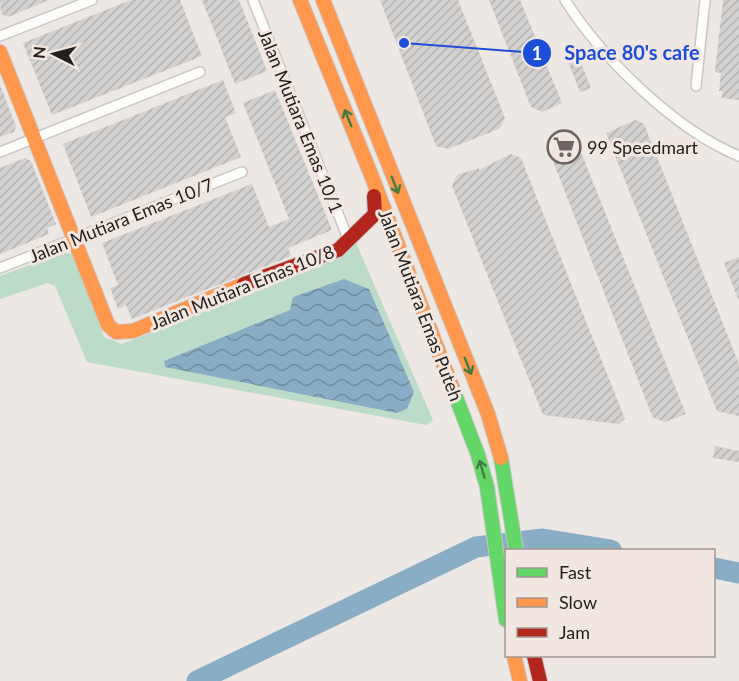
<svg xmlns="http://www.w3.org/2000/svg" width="739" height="681" viewBox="0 0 739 681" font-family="Lato,sans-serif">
  <defs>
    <pattern id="water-waves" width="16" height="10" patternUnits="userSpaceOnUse" patternTransform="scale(1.5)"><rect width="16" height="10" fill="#89adc5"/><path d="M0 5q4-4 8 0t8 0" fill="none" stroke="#708c9f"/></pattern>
    <pattern id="building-hatch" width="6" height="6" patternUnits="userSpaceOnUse" patternTransform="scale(1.5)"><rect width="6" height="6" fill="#d3d0d0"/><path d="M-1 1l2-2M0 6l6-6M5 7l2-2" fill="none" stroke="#b5b2b2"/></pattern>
  </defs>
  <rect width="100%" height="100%" fill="#eee8e4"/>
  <polygon fill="#bcdbc8" points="356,243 433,420 426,425 87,362 55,286 48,283 0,299 0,276 62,253 69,253 73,255 104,337 122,344 339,258"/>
  <polygon fill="url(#water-waves)" points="344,279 369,289 414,392 407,409 397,413 165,367 164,361 290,310 293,297"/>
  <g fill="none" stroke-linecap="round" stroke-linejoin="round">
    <g stroke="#89adc5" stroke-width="21">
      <polyline points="714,568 739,573"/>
      <polyline points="197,681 476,547 543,539 611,550"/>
    </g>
  </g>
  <g fill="url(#building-hatch)">
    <polygon points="0,0 49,0 8,17 1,14"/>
    <polygon points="131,0 180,0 202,56 52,115 23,43"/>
    <polygon points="202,0 239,0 267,71 235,84"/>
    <polygon points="380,0 458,0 505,118 499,129 448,149 436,146"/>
    <polygon points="489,0 520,0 562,103 542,112 531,107"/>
    <polygon points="723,0 739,0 739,100 722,98 722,91 719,91 721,73 715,72"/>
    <polygon points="578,55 591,88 580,92 567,59"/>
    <polygon points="223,80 236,113 225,117 241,157 91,217 63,144"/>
    <polygon points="0,85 16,126 14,132 0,137"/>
    <polygon points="275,90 332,230 288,248 291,256 132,319 126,305 118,309 110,288 118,285 102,243 252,184 269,227 289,219 243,103"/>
    <polygon points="636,120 644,124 739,364 739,416 717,411 606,133"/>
    <polygon points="572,130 686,414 665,422 654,418 650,411 551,156 549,149 553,137"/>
    <polygon points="511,154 521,158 568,276 625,419 619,424 543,415 452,186 457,175 479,168 479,170"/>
    <polygon points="25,158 31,161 56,224 47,228 49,234 0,254 0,168"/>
    <polygon points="739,257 739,299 738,299 724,263"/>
    <polygon points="715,446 739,451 739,462 713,458"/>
  </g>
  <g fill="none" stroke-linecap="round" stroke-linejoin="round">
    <g stroke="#cac6c3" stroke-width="12">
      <g id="street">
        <polyline points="253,0 349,241"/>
        <path d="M 565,0 C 602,58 675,130 739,156"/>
        <polyline points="0,36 92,0"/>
        <polyline points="696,86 705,0"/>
        <polyline points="0,152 200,72"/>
        <polyline points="0,268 242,172"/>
      </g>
    </g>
    <g stroke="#cac6c3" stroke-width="16">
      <g id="fast">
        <polyline points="454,392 478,455 487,487 506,620"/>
        <polyline points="501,458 516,550"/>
      </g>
    </g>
    <g stroke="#cac6c3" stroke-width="16">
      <g id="slow">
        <polyline points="300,0 370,172 454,392"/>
        <polyline points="323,0 488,414 501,458"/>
        <polyline points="0,52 108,325 116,332 133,331 244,284"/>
        <polyline points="514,656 520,681"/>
      </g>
    </g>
    <g stroke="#cac6c3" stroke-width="16">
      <g id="jam">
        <polyline points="244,284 338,250 375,214 374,196"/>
        <polyline points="534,656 540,681"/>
      </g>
    </g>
    <use href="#street" stroke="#fcfcfb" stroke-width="9"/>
    <use href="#fast" stroke="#63d668" stroke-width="14"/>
    <use href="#slow" stroke="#ff974d" stroke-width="14"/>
    <use href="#jam" stroke="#b3261e" stroke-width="14"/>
  </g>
  <defs><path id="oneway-shaft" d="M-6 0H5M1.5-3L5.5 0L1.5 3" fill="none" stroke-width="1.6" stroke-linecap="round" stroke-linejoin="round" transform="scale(1.5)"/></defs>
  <g stroke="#447b43">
    <use href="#oneway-shaft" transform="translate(348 118) rotate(-112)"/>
    <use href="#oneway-shaft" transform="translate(395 185) rotate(68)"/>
    <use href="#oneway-shaft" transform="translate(468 366) rotate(68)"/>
    <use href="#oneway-shaft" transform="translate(482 469) rotate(-106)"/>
  </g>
  <defs>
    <g id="supermarket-ring" transform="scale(1.725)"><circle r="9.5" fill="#f2e7e0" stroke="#6b6663" stroke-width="1.5"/><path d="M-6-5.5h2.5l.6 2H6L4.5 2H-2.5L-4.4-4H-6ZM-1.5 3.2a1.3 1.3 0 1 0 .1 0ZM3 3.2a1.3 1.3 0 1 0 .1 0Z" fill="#6b6663"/></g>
  </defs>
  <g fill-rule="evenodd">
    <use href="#supermarket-ring" x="564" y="147"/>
  </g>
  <g text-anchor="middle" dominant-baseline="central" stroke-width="6" stroke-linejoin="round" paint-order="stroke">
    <g font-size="18" fill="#24201e" stroke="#f2e7e0">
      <text transform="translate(301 121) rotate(68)">Jalan Mutiara Emas 10/1</text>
      <text transform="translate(121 220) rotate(-22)">Jalan Mutiara Emas 10/7</text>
      <text transform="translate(242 287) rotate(-22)">Jalan Mutiara Emas 10/8</text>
      <text transform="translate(421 305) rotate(69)">Jalan Mutiara Emas Puteh</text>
    </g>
    <g font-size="18" fill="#24201e" stroke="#f2e7e0" text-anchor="start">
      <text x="587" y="147">99 Speedmart</text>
    </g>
  </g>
  <path fill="none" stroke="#1d4ed8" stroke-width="2" d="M404 43L537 53"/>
  <g fill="#1d4ed8" stroke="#f2e7e0" stroke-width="2">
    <circle cx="404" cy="43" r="6"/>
    <circle cx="537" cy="53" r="15"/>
  </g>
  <g font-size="18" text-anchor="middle" font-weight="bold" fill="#fff">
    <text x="537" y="60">1</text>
  </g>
  <g font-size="20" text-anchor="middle" font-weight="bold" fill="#1d4ed8" stroke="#f2e7e0" stroke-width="6" stroke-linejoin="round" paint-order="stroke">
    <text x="632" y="60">Space 80's cafe</text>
  </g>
  <rect x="505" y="549" width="210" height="108" fill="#f2e7e0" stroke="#a09792" stroke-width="1.5"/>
  <rect x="517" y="568" width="30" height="9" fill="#63d668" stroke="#a09792" stroke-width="1.5"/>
  <text x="559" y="579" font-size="18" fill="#24201e">Fast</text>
  <rect x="517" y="598" width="30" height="9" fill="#ff974d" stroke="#a09792" stroke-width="1.5"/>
  <text x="559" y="609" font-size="18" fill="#24201e">Slow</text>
  <rect x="517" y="628" width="30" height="9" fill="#b3261e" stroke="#a09792" stroke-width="1.5"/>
  <text x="559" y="639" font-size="18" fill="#24201e">Jam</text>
  <g transform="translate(54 54) rotate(276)" stroke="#f2e7e0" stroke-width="4.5" paint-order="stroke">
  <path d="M0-4.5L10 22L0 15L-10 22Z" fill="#24201e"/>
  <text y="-9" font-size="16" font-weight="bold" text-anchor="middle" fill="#24201e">N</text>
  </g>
</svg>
